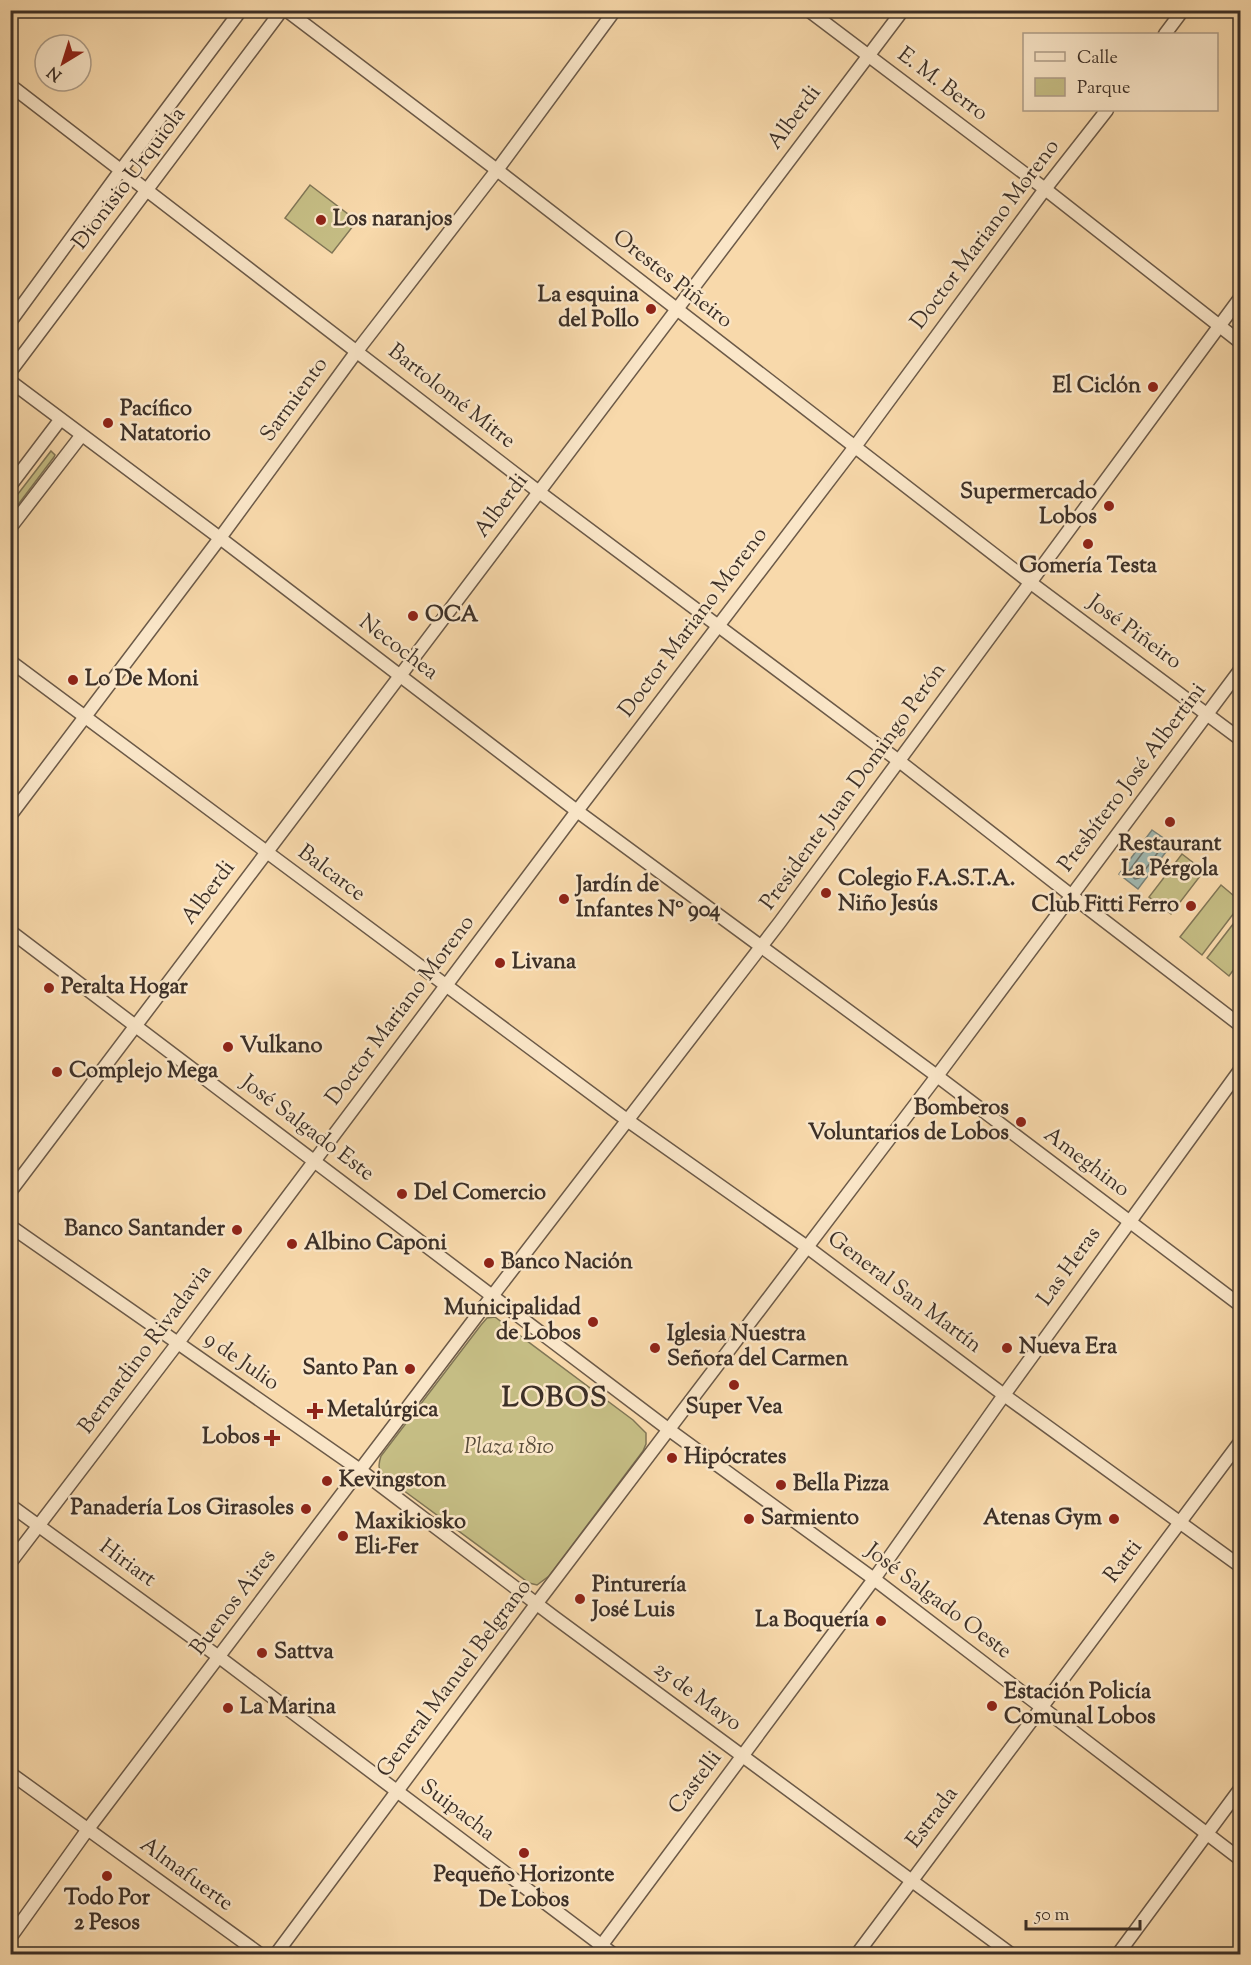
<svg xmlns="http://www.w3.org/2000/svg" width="1251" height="1965" viewBox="0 0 1251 1965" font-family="'Sorts Mill Goudy',serif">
  <rect width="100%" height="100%" fill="#f8d9ab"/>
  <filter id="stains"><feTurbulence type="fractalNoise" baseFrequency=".00333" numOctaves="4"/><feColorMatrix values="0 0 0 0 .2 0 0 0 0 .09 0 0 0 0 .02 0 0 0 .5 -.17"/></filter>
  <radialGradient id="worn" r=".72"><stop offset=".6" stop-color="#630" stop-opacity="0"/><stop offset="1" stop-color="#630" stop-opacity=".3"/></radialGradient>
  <g fill="#c5bd84" stroke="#817656" stroke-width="1.5">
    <polygon points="310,185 357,221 332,253 285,218"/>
    <polygon points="51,451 55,455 54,457 11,514 11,503"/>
    <polygon points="1182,854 1204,871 1171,914 1149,897"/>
    <polygon points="1221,885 1240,901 1240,905 1202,955 1180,937"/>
    <polygon points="1240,915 1240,961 1229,976 1207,958"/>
    <path d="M 495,1317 L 633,1420 L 646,1433 L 646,1444 L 643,1451 L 549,1576 L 537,1585 L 529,1583 L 384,1476 C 378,1469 378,1465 381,1456 L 481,1325 L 487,1318 Z"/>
  </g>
  <polygon fill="#a0b9b2" stroke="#78827a" stroke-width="1.5" points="1152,830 1172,844 1138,889 1119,874"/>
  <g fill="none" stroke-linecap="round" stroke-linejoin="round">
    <polygon stroke="#6e746c" stroke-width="1.5" points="1152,840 1155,839 1161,843 1162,847 1139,878 1135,879 1130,875 1129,871"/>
    <g stroke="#6c5a48" stroke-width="15">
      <g id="minor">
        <polyline points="286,10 497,170 1031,583 1240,739"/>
        <polyline points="808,10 1045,189 1240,342"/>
        <polyline points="1165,34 1183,10"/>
        <polyline points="10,85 539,492 899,761 1072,896 1240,1025"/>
        <polyline points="10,322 121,170 241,10"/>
        <polyline points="10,372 282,10"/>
        <polyline points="10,381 220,538 577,811 937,1076 1240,1305"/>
        <polyline points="10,486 60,420"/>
        <polyline points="10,528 81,436"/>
        <polyline points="10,661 627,1120 807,1247 1004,1395 1240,1566"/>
        <polyline points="10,816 220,538 357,351 497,170 615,10"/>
        <polyline points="10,931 668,1429 874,1579 1240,1859"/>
        <polyline points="10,1192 903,10"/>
        <polyline points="10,1226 360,1470 554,1617 1011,1954"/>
        <polyline points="10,1505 219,1657 613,1954"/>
        <polyline points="10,1563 177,1344 577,811 854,448 1045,189 1107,110"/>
        <polyline points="10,1773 260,1954"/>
        <polyline points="10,1938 88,1829 476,1317 780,922 1240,298"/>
        <polyline points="276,1954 537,1603 937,1076 1240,670"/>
        <polyline points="595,1954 874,1579 1004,1395 1240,1070"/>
        <polyline points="857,1954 1240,1442"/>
        <polyline points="1118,1954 1240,1789"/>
      </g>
    </g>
    <use href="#minor" stroke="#fae6c8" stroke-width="12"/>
  </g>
  <g fill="#8f2418" stroke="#fae6c8" stroke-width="2">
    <circle cx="321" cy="220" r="6"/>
    <circle cx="651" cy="309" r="6"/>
    <circle cx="1153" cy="387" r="6"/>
    <circle cx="108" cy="423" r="6"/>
    <circle cx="1109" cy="506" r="6"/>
    <circle cx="1088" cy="544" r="6"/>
    <circle cx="413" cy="616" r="6"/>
    <circle cx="73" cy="680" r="6"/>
    <circle cx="1170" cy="822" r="6"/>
    <circle cx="826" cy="893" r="6"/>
    <circle cx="564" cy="899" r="6"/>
    <circle cx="1191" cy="906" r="6"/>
    <circle cx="500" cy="963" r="6"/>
    <circle cx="49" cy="988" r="6"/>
    <circle cx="228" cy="1047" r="6"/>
    <circle cx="57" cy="1072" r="6"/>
    <circle cx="1021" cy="1122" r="6"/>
    <circle cx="402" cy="1194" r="6"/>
    <circle cx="237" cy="1230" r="6"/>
    <circle cx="292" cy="1244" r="6"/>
    <circle cx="489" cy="1263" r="6"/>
    <circle cx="593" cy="1322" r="6"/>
    <circle cx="655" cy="1348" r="6"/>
    <circle cx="1007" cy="1348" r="6"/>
    <circle cx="410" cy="1369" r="6"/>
    <circle cx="734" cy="1385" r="6"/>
    <path d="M312 1402h6v6h6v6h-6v6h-6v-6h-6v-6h6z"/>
    <path d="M269 1429h6v6h6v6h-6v6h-6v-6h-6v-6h6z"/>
    <circle cx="672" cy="1458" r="6"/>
    <circle cx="327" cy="1481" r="6"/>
    <circle cx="781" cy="1485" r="6"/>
    <circle cx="306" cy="1509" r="6"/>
    <circle cx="749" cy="1519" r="6"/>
    <circle cx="1114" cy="1519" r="6"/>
    <circle cx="343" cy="1536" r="6"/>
    <circle cx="580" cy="1599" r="6"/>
    <circle cx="881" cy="1621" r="6"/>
    <circle cx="262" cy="1653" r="6"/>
    <circle cx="992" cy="1706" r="6"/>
    <circle cx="228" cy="1708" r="6"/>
    <circle cx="524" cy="1853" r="6"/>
    <circle cx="107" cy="1876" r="6"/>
  </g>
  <g text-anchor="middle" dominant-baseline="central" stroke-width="5" stroke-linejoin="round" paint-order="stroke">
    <g font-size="22" fill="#3d3027" stroke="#fae6c8">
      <text transform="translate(942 85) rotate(37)">E. M. Berro</text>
      <text transform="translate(795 118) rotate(-53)">Alberdi</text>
      <text transform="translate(130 179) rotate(-53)">Dionisio Urquiola</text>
      <text transform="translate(986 235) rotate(-53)">Doctor Mariano Moreno</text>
      <text transform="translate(672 280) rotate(38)">Orestes Piñeiro</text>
      <text transform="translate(451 397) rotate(38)">Bartolomé Mitre</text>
      <text transform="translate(295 400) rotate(-54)">Sarmiento</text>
      <text transform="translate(502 506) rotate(-53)">Alberdi</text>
      <text transform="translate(694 623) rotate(-53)">Doctor Mariano Moreno</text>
      <text transform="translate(1134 633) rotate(36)">José Piñeiro</text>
      <text transform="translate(398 648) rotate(37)">Necochea</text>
      <text transform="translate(1133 778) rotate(-53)">Presbítero José Albertini</text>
      <text transform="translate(854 787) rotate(-54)">Presidente Juan Domingo Perón</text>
      <text transform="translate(331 874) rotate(37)">Balcarce</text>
      <text transform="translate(209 893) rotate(-53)">Alberdi</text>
      <text transform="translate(401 1011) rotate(-53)">Doctor Mariano Moreno</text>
      <text transform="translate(307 1129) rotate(37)">José Salgado Este</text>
      <text transform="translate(1086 1163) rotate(37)">Ameghino</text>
      <text transform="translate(1070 1267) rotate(-54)">Las Heras</text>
      <text transform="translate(904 1293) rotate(37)">General San Martín</text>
      <text transform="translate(146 1350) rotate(-53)">Bernardino Rivadavia</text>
      <text transform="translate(241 1362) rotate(35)">9 de Julio</text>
      <text transform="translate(1124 1562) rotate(-53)">Ratti</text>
      <text transform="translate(127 1564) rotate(36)">Hiriart</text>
      <text transform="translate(938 1602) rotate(37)">José Salgado Oeste</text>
      <text transform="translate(234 1603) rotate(-53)">Buenos Aires</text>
      <text transform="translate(455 1679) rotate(-53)">General Manuel Belgrano</text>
      <text transform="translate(697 1697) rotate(36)">25 de Mayo</text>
      <text transform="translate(696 1783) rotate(-53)">Castelli</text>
      <text transform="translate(457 1811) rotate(37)">Suipacha</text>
      <text transform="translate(933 1818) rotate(-53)">Estrada</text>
      <text transform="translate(186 1875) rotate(36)">Almafuerte</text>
    </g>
    <g font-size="22" font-weight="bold" fill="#3d3027" stroke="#fae6c8" text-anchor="start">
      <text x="333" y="220">Los naranjos</text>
      <text x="639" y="296" text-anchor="end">La esquina<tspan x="639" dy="25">del Pollo</tspan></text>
      <text x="1141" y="387" text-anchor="end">El Ciclón</text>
      <text x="120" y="410">Pacífico<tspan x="120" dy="25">Natatorio</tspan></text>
      <text x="1097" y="493" text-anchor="end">Supermercado<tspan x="1097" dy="25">Lobos</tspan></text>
      <text x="1088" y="567" text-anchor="middle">Gomería Testa</text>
      <text x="425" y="616">OCA</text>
      <text x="85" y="680">Lo De Moni</text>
      <text x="1170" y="845" text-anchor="middle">Restaurant<tspan x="1170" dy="25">La Pérgola</tspan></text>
      <text x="838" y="880">Colegio F.A.S.T.A.<tspan x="838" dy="25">Niño Jesús</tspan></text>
      <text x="576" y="886">Jardín de<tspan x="576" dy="25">Infantes Nº 904</tspan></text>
      <text x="1179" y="906" text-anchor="end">Club Fitti Ferro</text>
      <text x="512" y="963">Livana</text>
      <text x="61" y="988">Peralta Hogar</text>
      <text x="240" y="1047">Vulkano</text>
      <text x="69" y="1072">Complejo Mega</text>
      <text x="1009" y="1109" text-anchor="end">Bomberos<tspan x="1009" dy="25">Voluntarios de Lobos</tspan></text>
      <text x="414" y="1194">Del Comercio</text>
      <text x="225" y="1230" text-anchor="end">Banco Santander</text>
      <text x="304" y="1244">Albino Caponi</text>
      <text x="501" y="1263">Banco Nación</text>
      <text x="581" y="1309" text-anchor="end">Municipalidad<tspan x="581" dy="25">de Lobos</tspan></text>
      <text x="667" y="1335">Iglesia Nuestra<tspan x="667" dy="25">Señora del Carmen</tspan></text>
      <text x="1019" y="1348">Nueva Era</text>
      <text x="398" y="1369" text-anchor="end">Santo Pan</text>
      <text x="734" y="1408" text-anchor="middle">Super Vea</text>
      <text x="327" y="1411">Metalúrgica</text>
      <text x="260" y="1438" text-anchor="end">Lobos</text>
      <text x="684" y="1458">Hipócrates</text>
      <text x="339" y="1481">Kevingston</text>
      <text x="793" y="1485">Bella Pizza</text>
      <text x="294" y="1509" text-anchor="end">Panadería Los Girasoles</text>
      <text x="761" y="1519">Sarmiento</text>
      <text x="1102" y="1519" text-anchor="end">Atenas Gym</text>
      <text x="355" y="1523">Maxikiosko<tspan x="355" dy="25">Eli-Fer</tspan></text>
      <text x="592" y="1586">Pinturería<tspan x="592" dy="25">José Luis</tspan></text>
      <text x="869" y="1621" text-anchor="end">La Boquería</text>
      <text x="274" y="1653">Sattva</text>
      <text x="1004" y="1693">Estación Policía<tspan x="1004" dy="25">Comunal Lobos</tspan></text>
      <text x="240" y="1708">La Marina</text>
      <text x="524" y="1876" text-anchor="middle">Pequeño Horizonte<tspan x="524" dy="25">De Lobos</tspan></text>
      <text x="107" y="1899" text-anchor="middle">Todo Por<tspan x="107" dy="25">2 Pesos</tspan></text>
    </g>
    <g font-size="22" font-style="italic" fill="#584c3a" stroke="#fae6c8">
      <text x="509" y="1448">Plaza 1810</text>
    </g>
    <g font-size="28" font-weight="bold" letter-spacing="1.5" fill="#3d3027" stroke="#fae6c8">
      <text x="555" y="1399">LOBOS</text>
    </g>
  </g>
  <rect width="1251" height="1965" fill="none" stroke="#f8d9ab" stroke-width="36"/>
  <rect x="12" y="12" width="1227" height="1941" fill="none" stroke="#3d3027" stroke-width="3"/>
  <rect x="18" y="18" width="1215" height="1929" fill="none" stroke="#3d3027" stroke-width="1.5"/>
  <rect x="1023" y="33" width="195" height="78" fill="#fae6c8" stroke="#ae9d88" stroke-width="1.5"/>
  <rect x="1035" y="52" width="30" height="9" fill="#fae6c8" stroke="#ae9d88" stroke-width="1.5"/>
  <text x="1077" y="63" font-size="18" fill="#3d3027">Calle</text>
  <rect x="1035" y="78" width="30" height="18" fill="#c5bd84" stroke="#ae9d88" stroke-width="1.5"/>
  <text x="1077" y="93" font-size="18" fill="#3d3027">Parque</text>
  <g transform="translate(63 63) rotate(218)"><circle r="28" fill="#fae6c8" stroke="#ae9d88" stroke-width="1.5"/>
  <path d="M0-4.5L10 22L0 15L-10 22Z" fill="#8f2418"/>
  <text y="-9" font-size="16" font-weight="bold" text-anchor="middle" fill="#3d3027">N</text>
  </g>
  <path d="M1026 1920v9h114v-9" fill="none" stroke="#3d3027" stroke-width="3"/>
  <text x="1035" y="1920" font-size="18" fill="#3d3027" stroke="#fae6c8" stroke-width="4.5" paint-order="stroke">50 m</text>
  <rect width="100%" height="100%" filter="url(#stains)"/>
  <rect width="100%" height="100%" fill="url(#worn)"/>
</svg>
